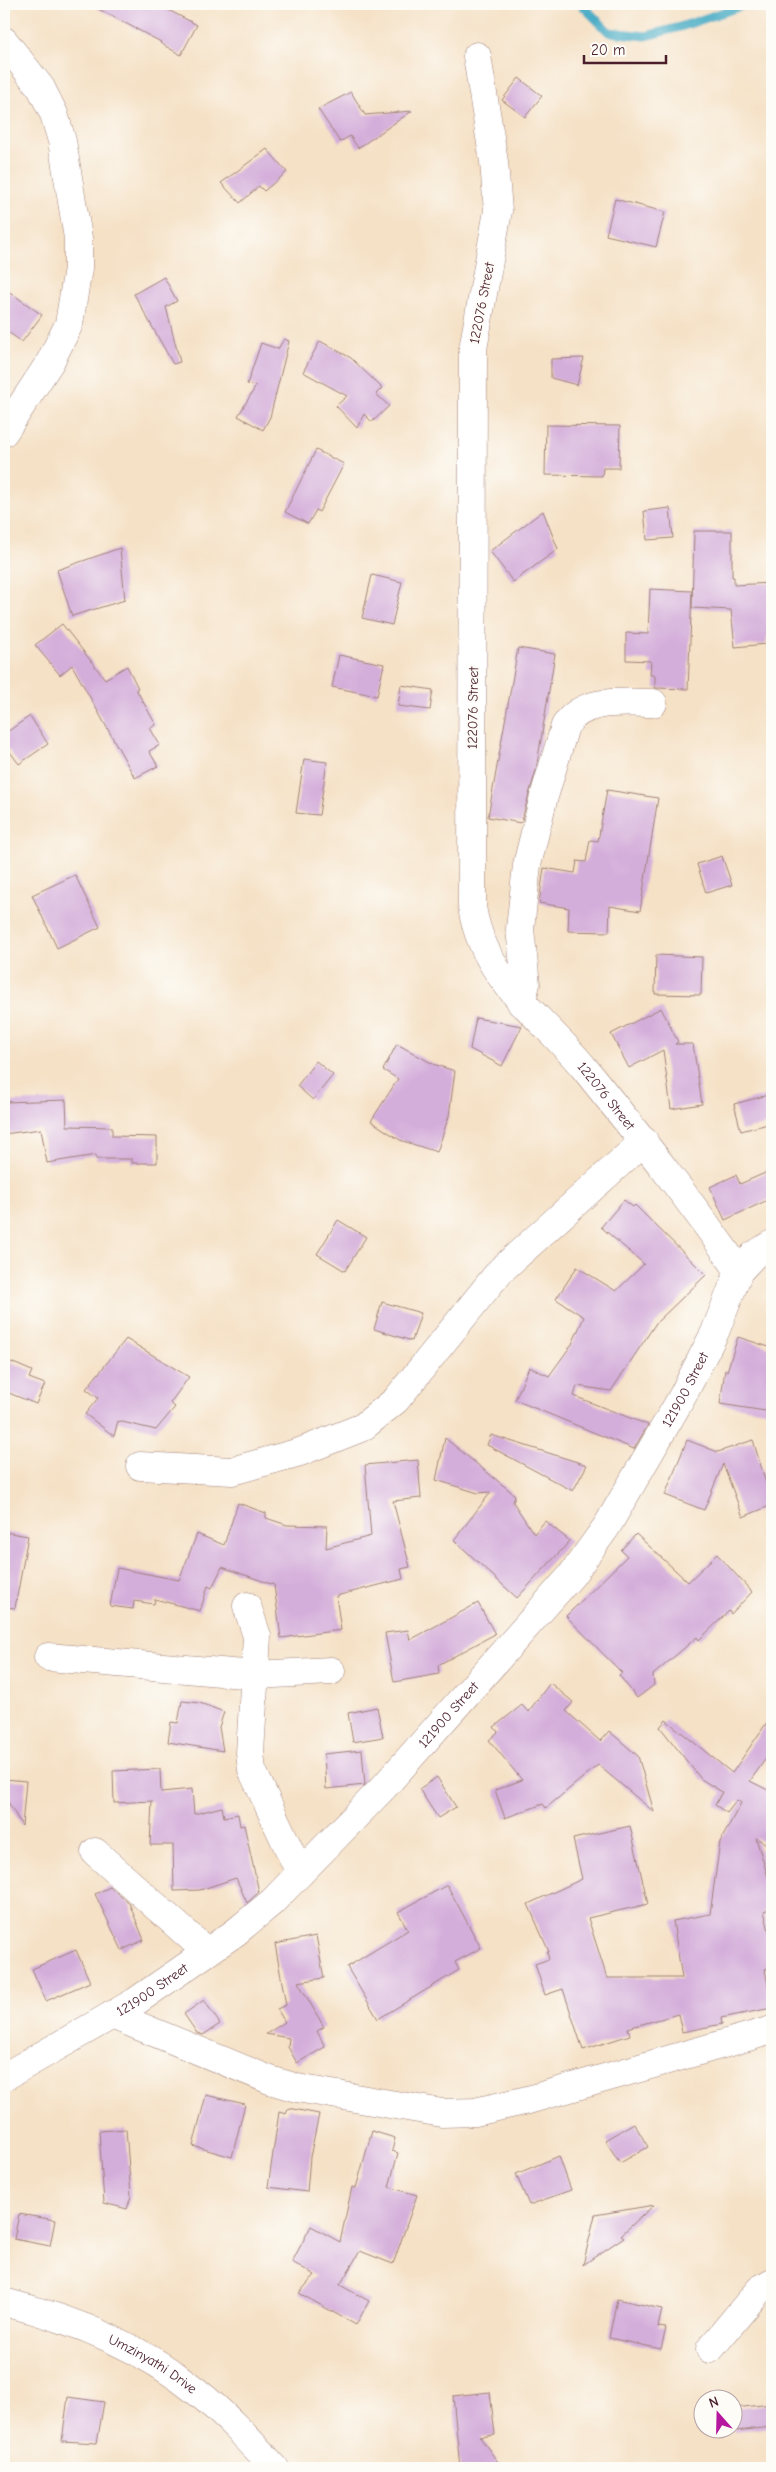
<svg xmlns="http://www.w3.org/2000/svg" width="776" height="2472" viewBox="0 0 776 2472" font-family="'Comic Neue',sans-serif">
  <rect width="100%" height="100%" fill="#fdfcf7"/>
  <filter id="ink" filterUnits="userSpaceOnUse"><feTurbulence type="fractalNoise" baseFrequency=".02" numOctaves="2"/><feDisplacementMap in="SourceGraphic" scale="10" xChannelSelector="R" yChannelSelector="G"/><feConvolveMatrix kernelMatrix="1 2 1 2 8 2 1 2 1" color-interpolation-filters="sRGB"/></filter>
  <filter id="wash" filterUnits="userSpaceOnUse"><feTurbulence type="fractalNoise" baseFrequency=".0096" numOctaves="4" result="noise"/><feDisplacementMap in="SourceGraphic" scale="20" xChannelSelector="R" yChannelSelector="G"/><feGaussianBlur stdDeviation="1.12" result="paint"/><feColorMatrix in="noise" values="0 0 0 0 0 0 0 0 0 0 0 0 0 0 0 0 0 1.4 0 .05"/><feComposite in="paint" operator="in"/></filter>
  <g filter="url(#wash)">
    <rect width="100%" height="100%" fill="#f5e1c6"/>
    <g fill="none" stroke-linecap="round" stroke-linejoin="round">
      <polyline stroke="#43a9c3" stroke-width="9" points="581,4 609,32 646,36 680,27 747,4"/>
    </g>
    <g id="blocks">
      <g fill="#d4aeda">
        <polygon points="89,4 157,4 197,25 181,55 160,43 161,42"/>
        <polygon points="519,78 542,96 525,117 502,100"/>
        <polygon points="351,92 365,115 412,111 358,148 350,136 340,142 318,109"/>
        <polygon points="267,149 287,172 264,191 259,186 240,203 221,183"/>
        <polygon points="615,199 665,212 656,247 606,235"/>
        <polygon points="164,277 177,301 166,307 180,362 173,364 134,294"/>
        <polygon points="4,288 42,315 22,342 4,329"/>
        <polygon points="284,339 289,341 270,417 263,430 238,416 256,386 247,384 261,343 278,349"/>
        <polygon points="320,341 351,358 382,388 376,394 389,406 372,422 364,414 357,428 336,406 347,396 303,372"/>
        <polygon points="584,358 577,385 551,378 551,359"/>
        <polygon points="546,425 620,426 619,468 603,468 602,476 545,475"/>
        <polygon points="316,450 344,464 319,512 316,510 308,524 285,512"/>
        <polygon points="670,508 673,538 647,540 644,511"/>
        <polygon points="543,511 558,549 513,582 490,551"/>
        <polygon points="694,531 732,531 732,577 734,577 734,585 772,583 772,608 766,644 735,647 731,610 692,608"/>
        <polygon points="120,548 125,600 72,616 57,570"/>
        <polygon points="372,575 402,582 392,625 362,618"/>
        <polygon points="650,589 692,591 688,689 655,688 655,675 650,675 651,661 626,660 626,633 648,634"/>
        <polygon points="62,624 105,679 127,666 138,688 136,689 156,725 150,728 160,745 149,751 158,766 135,778 72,665 60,675 35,645"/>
        <polygon points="518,648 555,654 536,770 521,823 488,817"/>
        <polygon points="339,655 384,664 377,696 332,687"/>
        <polygon points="401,685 433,690 430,710 398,706"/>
        <polygon points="30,716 48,744 19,764 4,744 4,734"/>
        <polygon points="304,759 327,762 319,815 296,813"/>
        <polygon points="607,790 658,798 640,911 610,906 609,932 568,931 569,908 539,903 544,868 575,873 577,861 586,862 590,840 598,841"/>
        <polygon points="722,856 732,885 706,893 697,864"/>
        <polygon points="75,875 100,927 57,948 32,895"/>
        <polygon points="656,955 702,957 701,995 655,994"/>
        <polygon points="661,1008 678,1042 675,1044 693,1044 702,1104 671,1109 663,1050 629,1068 611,1034"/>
        <polygon points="476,1018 522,1026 502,1066 470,1049"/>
        <polygon points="397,1044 433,1064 455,1071 449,1116 437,1152 400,1140 371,1121 398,1079 383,1070"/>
        <polygon points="316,1061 333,1075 313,1100 297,1086"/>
        <polygon points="772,1094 772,1123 741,1131 734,1104"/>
        <polygon points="66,1100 67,1126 112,1127 112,1136 157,1137 157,1163 132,1163 132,1159 96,1159 96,1155 47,1163 41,1129 4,1134 4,1102"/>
        <polygon points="772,1170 772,1198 725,1220 710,1187 736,1175 740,1184"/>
        <polygon points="624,1200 633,1207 635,1205 706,1275 656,1323 611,1391 577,1386 574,1396 648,1425 634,1449 515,1400 529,1367 549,1376 572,1344 584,1317 556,1299 577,1267 616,1291 644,1264 601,1227"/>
        <polygon points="338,1220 366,1237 345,1271 317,1254"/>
        <polygon points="382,1302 421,1313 412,1341 374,1329"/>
        <polygon points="738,1337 772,1348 772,1412 720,1404 725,1370 727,1371"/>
        <polygon points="126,1339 189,1377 170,1403 175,1407 156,1430 118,1421 114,1436 85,1414 98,1398 86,1389"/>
        <polygon points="4,1359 32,1371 29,1378 45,1384 36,1404 4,1391"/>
        <polygon points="491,1435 587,1465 573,1491 487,1445"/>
        <polygon points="445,1438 515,1495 513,1502 534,1534 545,1521 570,1541 517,1598 454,1540 491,1492 478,1493 436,1480"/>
        <polygon points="687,1440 718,1452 753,1440 766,1483 772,1482 772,1505 743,1517 723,1464 704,1510 665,1495"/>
        <polygon points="418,1460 421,1498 393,1501 410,1567 401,1569 403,1579 336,1596 341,1630 281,1638 274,1585 222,1567 212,1588 208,1586 200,1611 155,1599 154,1604 134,1601 133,1609 110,1606 117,1568 179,1580 197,1534 224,1545 238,1503 266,1513 266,1518 287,1525 327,1526 326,1548 371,1536 365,1465"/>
        <polygon points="4,1532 28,1536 15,1608 4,1607"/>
        <polygon points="636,1534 688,1582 717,1554 752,1592 731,1614 729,1611 699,1640 697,1637 653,1675 654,1685 637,1698 619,1675 622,1673 566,1616 627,1556 621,1550"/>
        <polygon points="478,1603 495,1634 438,1665 439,1674 394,1682 385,1633 408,1630 410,1640"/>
        <polygon points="550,1683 573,1702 566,1711 600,1741 609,1731 638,1756 654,1812 598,1765 546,1808 543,1804 505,1818 495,1790 522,1780 489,1740 498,1732 494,1727 522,1705 528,1712"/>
        <polygon points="182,1701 200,1703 224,1712 219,1727 223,1751 168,1742 171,1722 178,1723"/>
        <polygon points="377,1707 383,1737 353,1742 348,1713"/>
        <polygon points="772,1715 772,1750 750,1781 772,1792 772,1847 756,1838 772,1890 772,1908 764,1911 772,1943 772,1967 765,1969 772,2008 721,2018 722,2024 682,2032 678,2014 628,2028 630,2035 583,2050 563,1989 545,1995 535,1964 549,1959 547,1952 549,1952 528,1904 582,1879 573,1839 630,1826 648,1904 588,1918 607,1978 682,1978 673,1921 710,1914 720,1842 741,1803 737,1800 727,1813 715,1805 722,1792 701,1779 660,1727 666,1720 732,1773"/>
        <polygon points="362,1750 365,1785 326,1789 324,1754"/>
        <polygon points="160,1769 161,1792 192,1789 194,1814 222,1807 224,1817 238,1814 240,1826 244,1825 259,1892 247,1903 236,1878 200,1890 174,1891 173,1845 150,1845 152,1801 114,1803 113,1771"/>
        <polygon points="437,1777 456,1807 438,1818 419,1789"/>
        <polygon points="4,1779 26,1781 22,1826 4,1795"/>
        <polygon points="447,1885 481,1948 455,1962 459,1970 378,2019 347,1967 408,1930 398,1912"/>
        <polygon points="110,1887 129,1903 144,1940 122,1950 95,1894"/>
        <polygon points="316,1936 324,1978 298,1982 324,2027 317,2031 325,2047 297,2063 288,2047 289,2038 266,2034 285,2022 277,2009 286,2005 275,1944"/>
        <polygon points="76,1950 90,1982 46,2001 32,1969"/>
        <polygon points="204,2000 220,2024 203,2035 197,2033 184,2014"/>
        <polygon points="206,2095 245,2104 232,2157 193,2146"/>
        <polygon points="288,2108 319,2114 310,2157 307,2192 268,2187 279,2112 286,2114"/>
        <polygon points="634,2123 648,2147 620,2163 605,2140"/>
        <polygon points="126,2129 131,2196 127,2209 104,2203 99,2131"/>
        <polygon points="372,2131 395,2138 392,2151 398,2153 389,2187 417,2195 393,2264 360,2251 340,2285 369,2301 356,2325 299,2293 315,2275 292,2262 311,2226 340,2242 352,2187 356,2188"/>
        <polygon points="559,2156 571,2190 529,2205 516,2174"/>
        <polygon points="654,2205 621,2235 624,2237 583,2265 595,2215"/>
        <polygon points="19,2214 55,2220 50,2246 14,2239"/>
        <polygon points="617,2299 662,2309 658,2327 666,2328 661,2349 609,2338"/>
        <polygon points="490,2392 495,2435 480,2437 502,2468 460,2468 453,2396"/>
        <polygon points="68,2397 104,2402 97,2443 62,2441"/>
        <polygon points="772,2404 772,2427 735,2431 734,2408"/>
      </g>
    </g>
  </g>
  <g filter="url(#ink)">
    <use href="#blocks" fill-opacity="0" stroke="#a08078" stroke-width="1"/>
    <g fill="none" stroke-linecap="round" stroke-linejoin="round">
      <g stroke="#a08078" stroke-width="29">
        <g id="minor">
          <polyline points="4,41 41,88 54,114 62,141 78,238 78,268 69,324 50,362 4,432"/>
          <path id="s1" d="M 477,56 L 494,162 L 498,211 L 473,349 L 472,907 C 484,981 541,1015 585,1069 C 638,1135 691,1201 739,1271"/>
          <path d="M 521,1003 L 526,984 L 520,929 L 527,865 L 543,800 L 565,726 C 583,697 624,703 653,703"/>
          <polyline points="140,1466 232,1471 300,1452 363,1427 396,1400 500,1271 644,1141"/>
          <polyline points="247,1606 257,1636 250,1753 252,1770 300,1873"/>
          <polyline points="48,1657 255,1675 331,1671"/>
          <polyline points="95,1852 207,1952"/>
          <polyline points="112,2015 270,2080 297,2088 442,2113 475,2112 528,2100 772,2030"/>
          <path id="s2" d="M 4,2077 L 135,2002 L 236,1932 L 272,1902 L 383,1788 L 571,1576 L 607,1526 L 682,1397 L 715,1332 L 739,1271 L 754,1255 L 772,1244"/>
          <polyline points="710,2349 760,2289 772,2282"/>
        </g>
      </g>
      <g stroke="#a08078" stroke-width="29">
        <g id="tertiary">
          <path id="s3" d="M 4,2302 C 72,2319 141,2346 196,2391 C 225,2414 250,2441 275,2468"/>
        </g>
      </g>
      <use href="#minor" stroke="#fff" stroke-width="28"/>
      <use href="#tertiary" stroke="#fff" stroke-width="28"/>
    </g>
  </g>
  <g text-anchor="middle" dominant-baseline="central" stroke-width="4" stroke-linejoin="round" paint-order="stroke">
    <g font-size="14" fill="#4a1f2b" stroke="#fdfcf7">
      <text transform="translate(482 303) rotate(-79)">122076 Street</text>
      <text transform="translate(473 708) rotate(-89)">122076 Street</text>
      <text stroke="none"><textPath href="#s1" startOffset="1090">122076 Street</textPath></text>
      <text stroke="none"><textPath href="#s2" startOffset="982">121900 Street</textPath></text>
      <text stroke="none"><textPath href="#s2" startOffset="578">121900 Street</textPath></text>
      <text stroke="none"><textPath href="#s2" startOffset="172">121900 Street</textPath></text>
      <text stroke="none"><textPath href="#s3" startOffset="162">Umzinyathi Drive</textPath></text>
    </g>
  </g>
  <rect width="776" height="2472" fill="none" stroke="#fdfcf7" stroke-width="20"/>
  <g transform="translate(718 2414) rotate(340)"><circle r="24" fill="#fdfcf7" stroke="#b5a4a5"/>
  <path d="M0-4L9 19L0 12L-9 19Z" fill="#b5179e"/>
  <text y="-8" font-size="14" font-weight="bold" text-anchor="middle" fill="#4a1f2b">N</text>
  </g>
  <path d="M584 55v8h82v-8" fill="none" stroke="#4a1f2b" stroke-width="2.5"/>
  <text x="591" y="55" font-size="15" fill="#4a1f2b" stroke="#fdfcf7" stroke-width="4" paint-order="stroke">20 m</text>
</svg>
